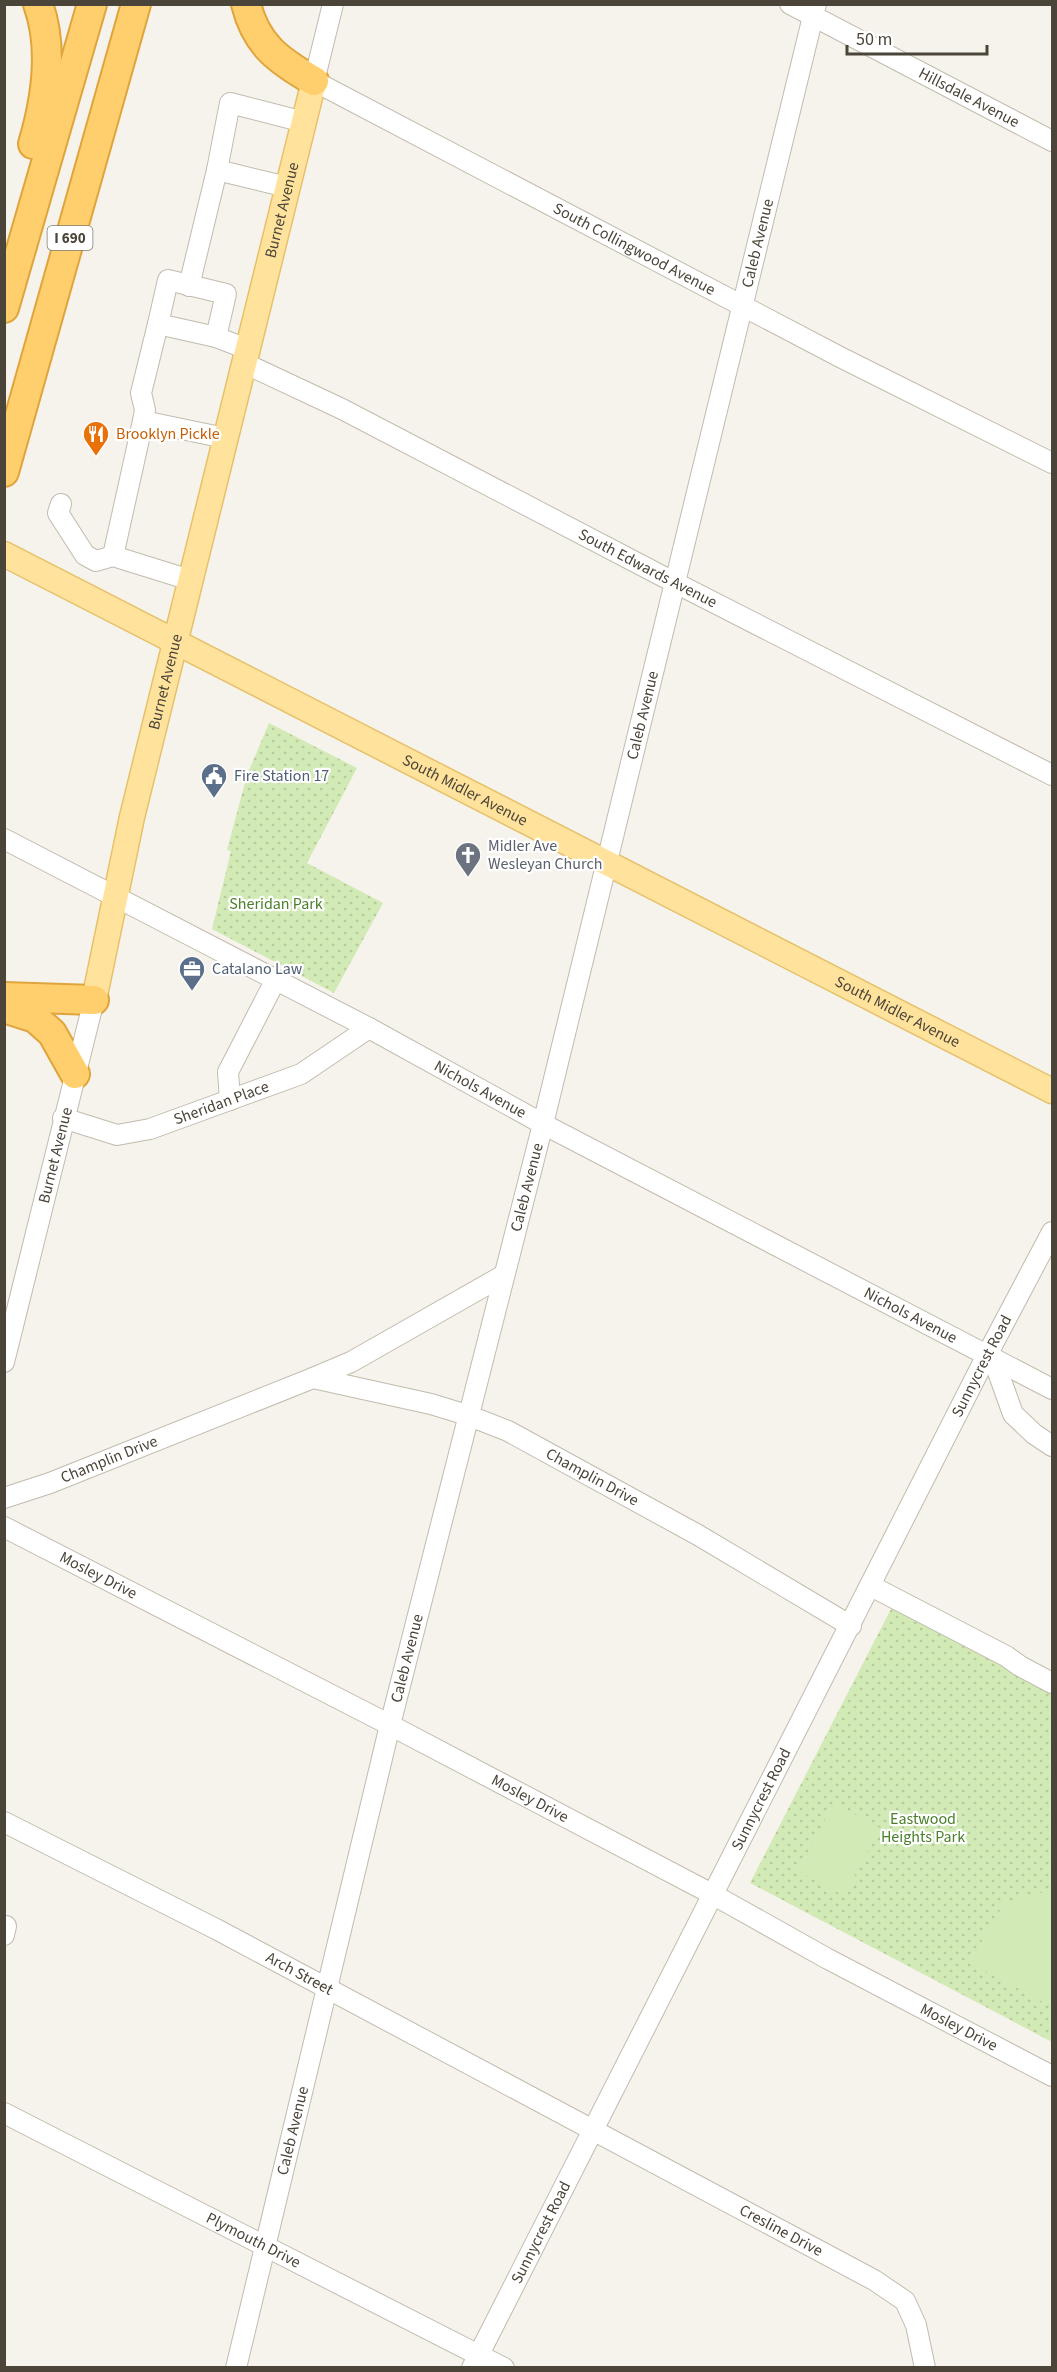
<svg xmlns="http://www.w3.org/2000/svg" width="1057" height="2372" viewBox="0 0 1057 2372" font-family="'Source Sans 3',sans-serif">
  <defs>
    <pattern id="grass-dots" width="8" height="8" patternUnits="userSpaceOnUse" patternTransform="scale(1.5)"><rect width="8" height="8" fill="#d2eab5"/><path d="M2 2h.1M6 6h.1" fill="none" stroke="#b6ca9c" stroke-width="1.8" stroke-linecap="round"/></pattern>
  </defs>
  <rect width="100%" height="100%" fill="#f6f3ec"/>
  <g fill="url(#grass-dots)">
    <polygon points="269,723 357,768 307,863 383,903 334,993 212,929 231,851 227,850 247,775"/>
    <polygon points="893,1605 1052,1687 1052,2042 750,1883"/>
  </g>
  <g fill="#d2eab5">
    <polygon points="834,1803 880,1828 844,1896 798,1871"/>
    <polygon points="1052,1890 1052,2007 969,1962 1005,1902"/>
  </g>
  <g fill="none" stroke-linecap="round" stroke-linejoin="round">
    <g stroke="#c2bbae" stroke-width="22">
      <g id="minor">
        <path id="s1" d="M 333,4 L 314,81 L 840,357 L 1052,463"/>
        <path id="s2" d="M 790,4 L 1052,141"/>
        <polyline points="217,170 230,103 304,122"/>
        <polyline points="189,286 217,170 287,187"/>
        <polyline points="158,324 168,280 226,294 216,337"/>
        <path id="s3" d="M 244,363 L 342,409 L 662,576 L 1052,775"/>
        <polyline points="143,421 225,438"/>
        <polyline points="61,504 58,513 85,555 96,561 113,556"/>
        <polyline points="190,580 113,556 143,421 145,410 141,393 158,324 216,337 247,349"/>
        <path id="s4" d="M 4,839 L 369,1028 L 543,1124 L 1052,1389"/>
        <polyline points="230,1100 228,1072 275,981"/>
        <path id="s5" d="M 63,1118 L 117,1135 L 150,1129 L 301,1074 L 369,1028"/>
        <polyline points="993,1358 1013,1414 1034,1434 1052,1446"/>
        <path id="s6" d="M 4,1362 L 94,1000"/>
        <polyline points="313,1378 351,1362 504,1275"/>
        <path id="s7" d="M 4,1498 L 50,1483 L 313,1378 L 431,1404 L 467,1415 L 508,1431 L 698,1535 L 851,1626"/>
        <path id="s8" d="M 4,1527 L 390,1725 L 712,1894 L 828,1959 L 1052,2076"/>
        <polyline points="871,1586 1006,1656 1020,1666 1052,1683"/>
        <path id="s9" d="M 4,1822 L 216,1929 L 874,2280 L 905,2301 L 916,2325 L 925,2368"/>
        <polyline points="4,1926 6,1926 4,1935"/>
        <path id="s10" d="M 4,2113 L 504,2368"/>
        <path id="s11" d="M 236,2368 L 390,1725 L 543,1124 L 816,4"/>
        <path id="s12" d="M 472,2368 L 987,1355 L 1052,1232"/>
      </g>
    </g>
    <g stroke="#e6c16a" stroke-width="27">
      <g id="major">
        <path id="s13" d="M 4,554 L 1052,1091"/>
        <path id="s14" d="M 94,1000 L 132,817 L 314,81"/>
      </g>
    </g>
    <g stroke="#e0a43c" stroke-width="32">
      <g id="highway">
        <path d="M 246,4 C 256,45 279,61 314,81"/>
        <path d="M 33,144 C 46,100 54,48 38,4"/>
        <polyline points="4,308 92,4"/>
        <polyline points="4,472 136,4"/>
        <polyline points="4,997 94,1000"/>
        <polyline points="4,1008 35,1018 52,1033 75,1074"/>
      </g>
    </g>
    <use href="#minor" stroke="#fff" stroke-width="20"/>
    <use href="#major" stroke="#ffe39c" stroke-width="24"/>
    <use href="#highway" stroke="#ffcf6e" stroke-width="28"/>
  </g>
  <defs>
    <g id="restaurant-pin" transform="scale(1.35)"><path d="M0 17L-7.5 6A9.5 9.5 0 1 1 7.5 6Z" fill="#e8710a" stroke="#fff"/><path d="M-5-6h1v4h1v-4h1v4h1v-4h1v5L-1.5 .5V6h-2V.5L-5-1ZM5-6V6H3V1.5H1.5Q1.5-4 5-6Z" fill="#fff"/></g>
    <g id="civic-pin" transform="scale(1.35)"><path d="M0 17L-7.5 6A9.5 9.5 0 1 1 7.5 6Z" fill="#5c6f8a" stroke="#fff"/><path d="M-.6-6.5H3V-4.5H.6V-3L4-1V1h2V6H-6V1h2V-1L-.6-3ZM-1.2 2.5V6h2.4V2.5Z" fill="#fff"/></g>
    <g id="church-pin" transform="scale(1.35)"><path d="M0 17L-7.5 6A9.5 9.5 0 1 1 7.5 6Z" fill="#6b7280" stroke="#fff"/><path d="M-1.2-6h2.4v3.5h3.3v2.4h-3.3V6h-2.4V-.1h-3.3v-2.4h3.3Z" fill="#fff"/></g>
    <g id="office-pin" transform="scale(1.35)"><path d="M0 17L-7.5 6A9.5 9.5 0 1 1 7.5 6Z" fill="#5c6f8a" stroke="#fff"/><path d="M-6-3h4V-5.5h4V-3h4V5H-6ZM-1-4.5V-3h2v-1.5ZM-6 0V1H6V0Z" fill="#fff"/></g>
  </defs>
  <g fill-rule="evenodd">
    <use href="#restaurant-pin" x="96" y="434"/>
    <use href="#civic-pin" x="214" y="776"/>
    <use href="#church-pin" x="468" y="855"/>
    <use href="#office-pin" x="192" y="969"/>
  </g>
  <g text-anchor="middle" dominant-baseline="central" stroke-width="4.5" stroke-linejoin="round" paint-order="stroke">
    <rect fill="#fff" stroke="#817c74" stroke-width="1.5" x="47.5" y="226" width="45" height="24" rx="4.5"/>
    <g font-size="15" font-weight="bold" fill="#4b4439">
      <text x="70" y="238">I 690</text>
    </g>
    <g font-size="16" fill="#4b4439" stroke="#fff">
      <text stroke="none"><textPath href="#s2" startOffset="202">Hillsdale Avenue</textPath></text>
      <text stroke="none"><textPath href="#s14" startOffset="812">Burnet Avenue</textPath></text>
      <text stroke="none"><textPath href="#s11" startOffset="2188">Caleb Avenue</textPath></text>
      <text stroke="none"><textPath href="#s1" startOffset="441">South Collingwood Avenue</textPath></text>
      <text stroke="none"><textPath href="#s3" startOffset="453">South Edwards Avenue</textPath></text>
      <text stroke="none"><textPath href="#s14" startOffset="326">Burnet Avenue</textPath></text>
      <text stroke="none"><textPath href="#s11" startOffset="1702">Caleb Avenue</textPath></text>
      <text stroke="none"><textPath href="#s13" startOffset="518">South Midler Avenue</textPath></text>
      <text stroke="none"><textPath href="#s13" startOffset="1004">South Midler Avenue</textPath></text>
      <text stroke="none"><textPath href="#s4" startOffset="538">Nichols Avenue</textPath></text>
      <text stroke="none"><textPath href="#s5" startOffset="166">Sheridan Place</textPath></text>
      <text stroke="none"><textPath href="#s6" startOffset="213">Burnet Avenue</textPath></text>
      <text stroke="none"><textPath href="#s11" startOffset="1216">Caleb Avenue</textPath></text>
      <text stroke="none"><textPath href="#s4" startOffset="1024">Nichols Avenue</textPath></text>
      <text stroke="none"><textPath href="#s12" startOffset="1124">Sunnycrest Road</textPath></text>
      <text stroke="none"><textPath href="#s7" startOffset="112">Champlin Drive</textPath></text>
      <text stroke="none"><textPath href="#s7" startOffset="630">Champlin Drive</textPath></text>
      <text stroke="none"><textPath href="#s8" startOffset="106">Mosley Drive</textPath></text>
      <text stroke="none"><textPath href="#s11" startOffset="730">Caleb Avenue</textPath></text>
      <text stroke="none"><textPath href="#s8" startOffset="592">Mosley Drive</textPath></text>
      <text stroke="none"><textPath href="#s12" startOffset="638">Sunnycrest Road</textPath></text>
      <text stroke="none"><textPath href="#s9" startOffset="332">Arch Street</textPath></text>
      <text stroke="none"><textPath href="#s8" startOffset="1078">Mosley Drive</textPath></text>
      <text stroke="none"><textPath href="#s11" startOffset="244">Caleb Avenue</textPath></text>
      <text stroke="none"><textPath href="#s9" startOffset="878">Cresline Drive</textPath></text>
      <text stroke="none"><textPath href="#s12" startOffset="152">Sunnycrest Road</textPath></text>
      <text stroke="none"><textPath href="#s10" startOffset="280">Plymouth Drive</textPath></text>
    </g>
    <g font-size="16" fill="#c56008" stroke="#fff" text-anchor="start">
      <text x="116" y="434">Brooklyn Pickle</text>
    </g>
    <g font-size="16" fill="#4e5e75" stroke="#fff" text-anchor="start">
      <text x="234" y="776">Fire Station 17</text>
      <text x="212" y="969">Catalano Law</text>
    </g>
    <g font-size="16" fill="#5b616d" stroke="#fff" text-anchor="start">
      <text x="488" y="846">Midler Ave<tspan x="488" dy="18">Wesleyan Church</tspan></text>
    </g>
    <g font-size="16" fill="#4a7f2a" stroke="#fff">
      <text x="276" y="904">Sheridan Park</text>
      <text x="923" y="1819">Eastwood<tspan x="923" dy="18">Heights Park</tspan></text>
    </g>
  </g>
  <rect width="1057" height="2372" fill="none" stroke="#4b4439" stroke-width="12"/>
  <path d="M847 45v9h140v-9" fill="none" stroke="#4b4439" stroke-width="3"/>
  <text x="856" y="45" font-size="18" fill="#4b4439" stroke="#ffffff" stroke-width="4.5" paint-order="stroke">50 m</text>
</svg>
